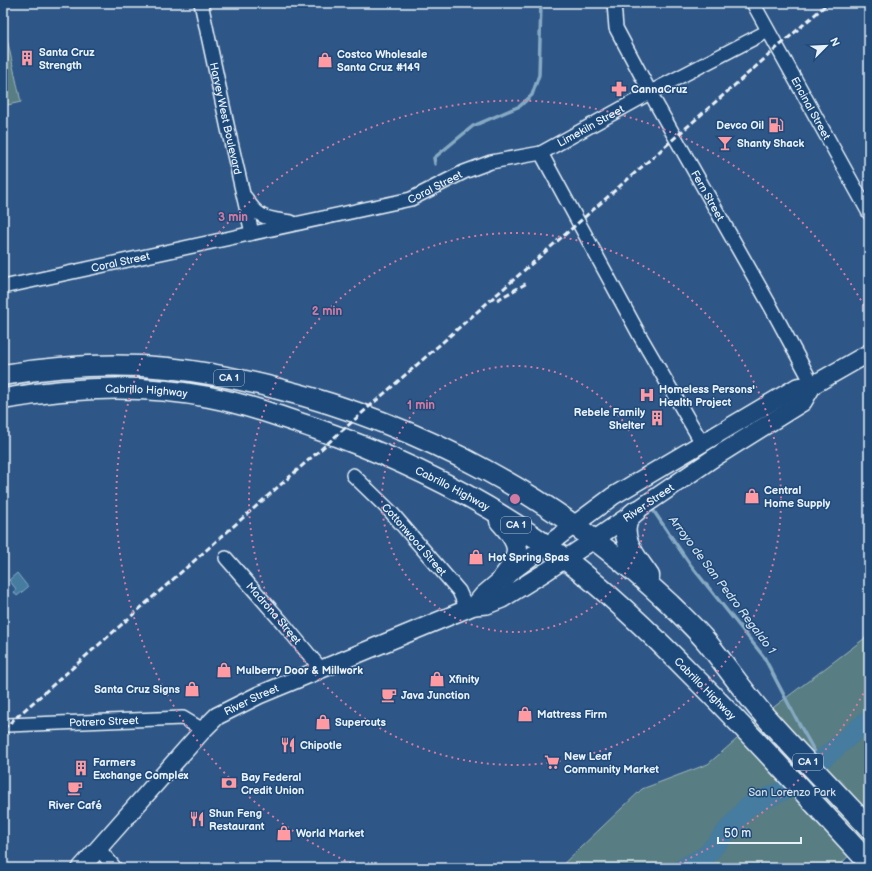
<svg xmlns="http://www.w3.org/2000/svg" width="872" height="871" viewBox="0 0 872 871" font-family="'Balsamiq Sans',sans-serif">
  <rect width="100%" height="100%" fill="#1f4a7a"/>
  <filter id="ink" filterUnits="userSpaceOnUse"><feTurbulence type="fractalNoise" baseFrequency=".025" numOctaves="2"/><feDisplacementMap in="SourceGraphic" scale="8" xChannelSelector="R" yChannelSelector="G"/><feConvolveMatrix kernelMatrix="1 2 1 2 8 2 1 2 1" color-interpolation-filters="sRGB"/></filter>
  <g filter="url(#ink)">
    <polygon fill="#2f5787" points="3,3 869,3 869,635 774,707 708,764 642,789 559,868 3,868 3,105 20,101 3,21"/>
    <g fill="#597d82" stroke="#a0b7bd">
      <polygon points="3,21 21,102 3,106"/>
      <polygon points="869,635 869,835 837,868 559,868 642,789 708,764 774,707"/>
    </g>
    <polygon fill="#447ba0" stroke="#86aac3" points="17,573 28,587 17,596 14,592 16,589 9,580"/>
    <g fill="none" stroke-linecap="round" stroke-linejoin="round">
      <g stroke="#86aac3" stroke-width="3.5">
        <polyline points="435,164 434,158 473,126 520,106 532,95 539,75 541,3"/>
        <polyline points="651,507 689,563 764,657 798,722 820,761"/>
      </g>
      <polyline stroke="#447ba0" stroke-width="20" points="683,868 707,855 747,807 789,788 869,719"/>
      <g stroke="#e8f1f8" stroke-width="16">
        <g id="minor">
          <path id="s1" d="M 201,3 L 228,129 L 252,233"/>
          <path id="s2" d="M 614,3 L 616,28 L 658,107 L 771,307 L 813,385"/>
          <path id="s3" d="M 753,3 L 869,213"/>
          <polyline points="541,153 640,336 702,443"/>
          <path d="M 246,198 C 259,220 268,218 291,222"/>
          <path id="s4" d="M 3,287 L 411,199 L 464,172 L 491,162 L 541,153 L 664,85 L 768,31"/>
          <path id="s5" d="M 353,475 L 391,512 L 459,591 L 467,609"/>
          <path id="s6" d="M 226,558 L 282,622 L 321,669"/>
          <path id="s7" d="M 3,724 L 8,725 L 183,718 L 203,730"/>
          <polyline points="98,848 115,868"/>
        </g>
      </g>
      <g stroke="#e8f1f8" stroke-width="20">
        <g id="major">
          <polyline points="474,606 483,595 503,578 613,496 770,403 797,387 813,385 869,353"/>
          <path id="s8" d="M 81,868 L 203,730 L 217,716 L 259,695 L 474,606 L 487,605 L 502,599 L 547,571 L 595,539 L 712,459 L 803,402 L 813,385"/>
        </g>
      </g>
      <g stroke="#e8f1f8" stroke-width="23">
        <g id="highway">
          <path d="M 3,375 C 58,366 113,363 168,368 C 204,372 240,379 275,388 C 422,425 560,499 670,604 C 682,616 695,628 706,641 C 726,665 743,691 763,714 C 797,753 834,790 869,828"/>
          <path id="s9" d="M 3,399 C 71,387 141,384 209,397 C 245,404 279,416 314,428 C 403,459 489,501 565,559 C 612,595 654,636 695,678 C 755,738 812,801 869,863"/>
          <path d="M 636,511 C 633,513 631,515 629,518 C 617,537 639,561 649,576"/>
          <path d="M 500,521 C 521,544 523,553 503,578"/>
        </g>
      </g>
      <use href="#minor" stroke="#1f4a7a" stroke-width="13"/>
      <use href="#major" stroke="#1f4a7a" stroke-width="17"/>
      <use href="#highway" stroke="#1f4a7a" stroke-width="20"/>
      <g stroke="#e8f1f8" stroke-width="3" stroke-dasharray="6 3" stroke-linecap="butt">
        <polyline points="497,300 527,283"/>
        <polyline points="3,729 828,3"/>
      </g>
    </g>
  </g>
  <g fill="none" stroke="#d37aa2" stroke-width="2" stroke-dasharray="2 4">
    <circle cx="515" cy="499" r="133"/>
    <circle cx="515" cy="499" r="266"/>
    <path d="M869 683A399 399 0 0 1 668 868M362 868A399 399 0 1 1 869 315"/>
  </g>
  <defs>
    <g id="building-bare" transform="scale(1.2)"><path d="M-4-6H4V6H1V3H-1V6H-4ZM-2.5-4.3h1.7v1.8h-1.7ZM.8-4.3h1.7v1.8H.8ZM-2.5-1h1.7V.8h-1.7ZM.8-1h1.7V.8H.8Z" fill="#ff9aa2" stroke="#1f4a7a" stroke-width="2.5" paint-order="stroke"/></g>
    <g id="shop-bare" transform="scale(1.2)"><path d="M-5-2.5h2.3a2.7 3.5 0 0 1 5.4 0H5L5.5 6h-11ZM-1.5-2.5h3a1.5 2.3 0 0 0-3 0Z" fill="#ff9aa2" stroke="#1f4a7a" stroke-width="2.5" paint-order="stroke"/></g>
    <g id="pharmacy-bare" transform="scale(1.2)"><path d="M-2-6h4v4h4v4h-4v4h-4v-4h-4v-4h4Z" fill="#ff9aa2" stroke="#1f4a7a" stroke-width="2.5" paint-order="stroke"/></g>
    <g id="fuel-bare" transform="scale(1.2)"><path d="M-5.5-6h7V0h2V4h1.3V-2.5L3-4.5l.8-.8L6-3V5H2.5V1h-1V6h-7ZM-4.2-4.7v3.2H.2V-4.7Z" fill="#ff9aa2" stroke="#1f4a7a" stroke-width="2.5" paint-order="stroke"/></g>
    <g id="bar-bare" transform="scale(1.2)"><path d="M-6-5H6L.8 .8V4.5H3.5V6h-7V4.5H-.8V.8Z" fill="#ff9aa2" stroke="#1f4a7a" stroke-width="2.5" paint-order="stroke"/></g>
    <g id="hospital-bare" transform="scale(1.2)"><path d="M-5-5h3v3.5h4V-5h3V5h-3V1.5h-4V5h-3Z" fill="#ff9aa2" stroke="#1f4a7a" stroke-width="2.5" paint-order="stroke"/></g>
    <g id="cafe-bare" transform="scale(1.2)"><path d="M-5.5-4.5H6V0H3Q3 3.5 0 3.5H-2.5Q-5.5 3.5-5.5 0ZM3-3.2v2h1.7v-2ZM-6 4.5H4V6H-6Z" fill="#ff9aa2" stroke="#1f4a7a" stroke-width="2.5" paint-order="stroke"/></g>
    <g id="restaurant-bare" transform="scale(1.2)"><path d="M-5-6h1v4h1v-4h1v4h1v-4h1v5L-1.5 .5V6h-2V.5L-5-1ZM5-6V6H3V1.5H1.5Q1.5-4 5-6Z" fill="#ff9aa2" stroke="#1f4a7a" stroke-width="2.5" paint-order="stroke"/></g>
    <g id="supermarket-bare" transform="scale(1.2)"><path d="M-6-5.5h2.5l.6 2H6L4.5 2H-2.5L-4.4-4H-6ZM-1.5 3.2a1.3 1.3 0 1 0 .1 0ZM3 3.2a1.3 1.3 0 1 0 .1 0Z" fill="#ff9aa2" stroke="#1f4a7a" stroke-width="2.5" paint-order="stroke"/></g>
    <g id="bank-bare" transform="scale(1.2)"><path d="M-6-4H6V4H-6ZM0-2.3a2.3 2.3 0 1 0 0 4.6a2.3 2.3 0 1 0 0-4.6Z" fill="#ff9aa2" stroke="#1f4a7a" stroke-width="2.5" paint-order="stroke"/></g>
  </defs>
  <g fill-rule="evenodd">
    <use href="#building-bare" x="27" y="58"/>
    <use href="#shop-bare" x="325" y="60"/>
    <use href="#pharmacy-bare" x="619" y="89"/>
    <use href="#fuel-bare" x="776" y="125"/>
    <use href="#bar-bare" x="725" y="143"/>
    <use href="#hospital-bare" x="647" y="395"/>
    <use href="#building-bare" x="657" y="418"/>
    <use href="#shop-bare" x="752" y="496"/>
    <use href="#shop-bare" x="476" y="557"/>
    <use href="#shop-bare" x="224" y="670"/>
    <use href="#shop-bare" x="437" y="679"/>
    <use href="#shop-bare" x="192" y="689"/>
    <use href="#cafe-bare" x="389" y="695"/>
    <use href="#shop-bare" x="525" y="714"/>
    <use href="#shop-bare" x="323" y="722"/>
    <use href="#restaurant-bare" x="288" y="745"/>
    <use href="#supermarket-bare" x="552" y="762"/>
    <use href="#building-bare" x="81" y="768"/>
    <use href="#bank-bare" x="229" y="783"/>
    <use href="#cafe-bare" x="75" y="788"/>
    <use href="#restaurant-bare" x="197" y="819"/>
    <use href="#shop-bare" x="284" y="833"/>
  </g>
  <g text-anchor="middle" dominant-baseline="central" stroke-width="3" stroke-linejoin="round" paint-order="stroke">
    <g fill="#1f4a7a" stroke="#acbfd2" stroke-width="1">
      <rect x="214" y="370" width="30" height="16" rx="3"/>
      <rect x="501" y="517" width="30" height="16" rx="3"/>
      <rect x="793" y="754" width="30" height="16" rx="3"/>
    </g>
    <g font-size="10" font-weight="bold" fill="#e8f1f8">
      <text x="229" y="378">CA 1</text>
      <text x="516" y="525">CA 1</text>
      <text x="808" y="762">CA 1</text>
    </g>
    <g font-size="11" font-weight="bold" fill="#e8f1f8" stroke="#1f4a7a" text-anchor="start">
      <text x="39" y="52">Santa Cruz<tspan x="39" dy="13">Strength</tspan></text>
      <text x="337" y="54">Costco Wholesale<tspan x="337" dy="13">Santa Cruz #149</tspan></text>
      <text x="631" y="89">CannaCruz</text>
      <text x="764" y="125" text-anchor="end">Devco Oil</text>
      <text x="737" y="143">Shanty Shack</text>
      <text x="659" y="389">Homeless Persons'<tspan x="659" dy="13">Health Project</tspan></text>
      <text x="645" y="412" text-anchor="end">Rebele Family<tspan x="645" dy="13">Shelter</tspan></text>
      <text x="764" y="490">Central<tspan x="764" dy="13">Home Supply</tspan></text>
      <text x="488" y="557">Hot Spring Spas</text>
      <text x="236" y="670">Mulberry Door &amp; Millwork</text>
      <text x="449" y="679">Xfinity</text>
      <text x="180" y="689" text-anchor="end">Santa Cruz Signs</text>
      <text x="401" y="695">Java Junction</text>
      <text x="537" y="714">Mattress Firm</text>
      <text x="335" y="722">Supercuts</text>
      <text x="300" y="745">Chipotle</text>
      <text x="564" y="756">New Leaf<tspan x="564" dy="13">Community Market</tspan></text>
      <text x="93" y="762">Farmers<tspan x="93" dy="13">Exchange Complex</tspan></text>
      <text x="241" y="777">Bay Federal<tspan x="241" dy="13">Credit Union</tspan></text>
      <text x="75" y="805" text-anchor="middle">River Café</text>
      <text x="209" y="813">Shun Feng<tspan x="209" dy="13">Restaurant</tspan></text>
      <text x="296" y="833">World Market</text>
    </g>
    <g font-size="11" fill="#e8f1f8" stroke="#1f4a7a">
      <text stroke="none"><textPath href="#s3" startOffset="120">Encinal Street</textPath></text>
      <text stroke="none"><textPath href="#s1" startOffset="118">Harvey West Boulevard</textPath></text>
      <text stroke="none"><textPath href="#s4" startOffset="613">Limekiln Street</textPath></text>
      <text stroke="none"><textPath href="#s4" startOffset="444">Coral Street</textPath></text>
      <text stroke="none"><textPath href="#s2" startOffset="216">Fern Street</textPath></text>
      <text stroke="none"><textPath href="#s4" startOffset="120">Coral Street</textPath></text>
      <text stroke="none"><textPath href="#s9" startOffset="144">Cabrillo Highway</textPath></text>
      <text stroke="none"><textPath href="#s9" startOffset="468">Cabrillo Highway</textPath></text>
      <text stroke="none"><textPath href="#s8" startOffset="688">River Street</textPath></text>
      <text stroke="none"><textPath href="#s5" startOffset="89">Cottonwood Street</textPath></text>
      <text stroke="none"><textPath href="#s6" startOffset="73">Madrona Street</textPath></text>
      <text stroke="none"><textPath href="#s9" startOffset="792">Cabrillo Highway</textPath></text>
      <text stroke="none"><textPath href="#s8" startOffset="242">River Street</textPath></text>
      <text stroke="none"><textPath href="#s7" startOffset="101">Potrero Street</textPath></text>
    </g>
    <g font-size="11" fill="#d3e0e6" stroke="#1f4a7a">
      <text x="792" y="792">San Lorenzo Park</text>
    </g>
    <g font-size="12" font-style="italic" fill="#cfdfeb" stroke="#1f4a7a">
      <text transform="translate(722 585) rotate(53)">Arroyo de San Pedro Regaldo 1</text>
    </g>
  </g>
  <circle cx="515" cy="499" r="6" fill="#d37aa2" stroke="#1f4a7a" stroke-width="2"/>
  <g font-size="12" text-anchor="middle" font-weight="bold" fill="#d37aa2" stroke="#1f4a7a" stroke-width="3" stroke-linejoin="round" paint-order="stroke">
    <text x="233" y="221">3 min</text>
    <text x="327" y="315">2 min</text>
    <text x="421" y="409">1 min</text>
  </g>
  <rect width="872" height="871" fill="none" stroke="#1f4a7a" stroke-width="16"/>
  <rect x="8" y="8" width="856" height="855" fill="none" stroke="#e8f1f8" stroke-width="1.5" filter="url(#ink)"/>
  <g transform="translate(826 46) rotate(66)" stroke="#1f4a7a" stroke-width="3" paint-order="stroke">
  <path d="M0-3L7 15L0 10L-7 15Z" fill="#e8f1f8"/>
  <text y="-6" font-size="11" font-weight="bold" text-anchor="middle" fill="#e8f1f8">N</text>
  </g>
  <path d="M718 837v6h83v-6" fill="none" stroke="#e8f1f8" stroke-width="2"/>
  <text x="724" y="837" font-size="12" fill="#e8f1f8" stroke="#1f4a7a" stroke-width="3" paint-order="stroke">50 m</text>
</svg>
